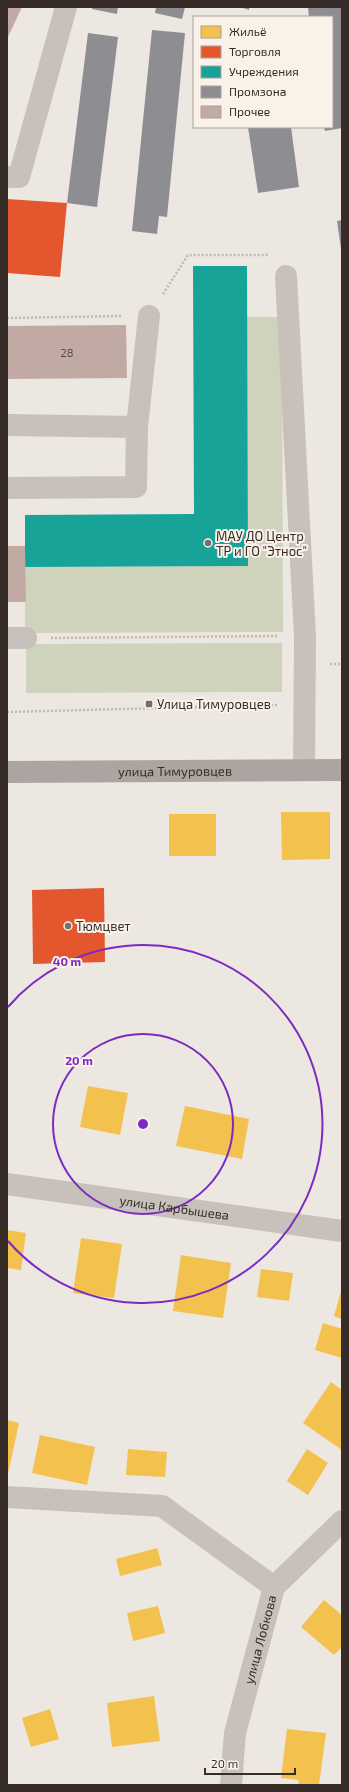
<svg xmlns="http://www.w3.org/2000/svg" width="349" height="1792" viewBox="0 0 349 1792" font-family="'Exo 2',sans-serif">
  <rect width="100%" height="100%" fill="#ede7e2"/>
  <g fill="#cfd3bc">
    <polygon points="247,317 282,317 283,632 25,633 25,567 248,566"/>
    <polygon points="282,643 282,692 26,693 26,644"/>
  </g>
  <g fill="#f2c14e">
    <polygon points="281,812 330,812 330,859 282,860"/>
    <rect x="169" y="814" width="47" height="42"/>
    <polygon points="88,1086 128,1093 120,1135 80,1127"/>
    <polygon points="185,1106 249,1119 242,1159 176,1146"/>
    <polygon points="7,1230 26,1233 21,1270 7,1268"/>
    <polygon points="81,1238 122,1244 114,1298 73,1293"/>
    <polygon points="181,1255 231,1263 223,1318 173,1311"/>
    <polygon points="261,1269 293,1273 289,1301 257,1297"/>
    <polygon points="342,1288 342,1319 334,1316"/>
    <polygon points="323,1323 342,1329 342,1358 315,1350"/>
    <polygon points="331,1382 342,1390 342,1450 303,1423"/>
    <polygon points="7,1420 19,1423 8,1474 7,1473"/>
    <polygon points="40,1435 95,1447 87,1485 32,1473"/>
    <polygon points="128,1449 167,1452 165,1477 126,1475"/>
    <polygon points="307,1449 328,1463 308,1495 287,1481"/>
    <polygon points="157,1548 162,1565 120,1576 116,1559"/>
    <polygon points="324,1600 342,1615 342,1647 334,1655 301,1627"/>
    <polygon points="158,1606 165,1633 133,1641 127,1613"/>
    <polygon points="154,1696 160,1741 112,1747 107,1703"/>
    <polygon points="50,1709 59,1739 31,1747 22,1718"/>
    <polygon points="287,1729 326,1733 319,1785 298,1785 299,1780 281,1778"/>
  </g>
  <g fill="#e4572e">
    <polygon points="7,199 67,203 60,277 7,273"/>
    <polygon points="104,888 105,962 33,964 32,890"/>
  </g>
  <polygon fill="#17a398" points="193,266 247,266 248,566 25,567 25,515 194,514"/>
  <g fill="#8d8d92">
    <polygon points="92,7 118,7 117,14 92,9"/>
    <polygon points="156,7 185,7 182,19 155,13"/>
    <polygon points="240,7 249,7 249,10"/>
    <polygon points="308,7 342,7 342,128 325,131 324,127 332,127 332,17 309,17"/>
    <polygon points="152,30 185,33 167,217 159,216 157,234 132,231"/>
    <polygon points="88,33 118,37 97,207 67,203"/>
    <polygon points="248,127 291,127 299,187 258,193"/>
    <polygon points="342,220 342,249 341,249 337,221"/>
  </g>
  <g fill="#c1aaa3">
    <polygon points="7,7 22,7 7,39"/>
    <polygon points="126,325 127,378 7,379 7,326"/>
    <polygon points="7,546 25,546 26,602 7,602"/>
  </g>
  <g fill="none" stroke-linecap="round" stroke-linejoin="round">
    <g stroke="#c0b8b3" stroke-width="2.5" stroke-dasharray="2 2" stroke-linecap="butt">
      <polyline points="163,294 188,255 269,255"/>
      <polyline points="7,318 122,316"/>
      <polyline points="51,638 278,636"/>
      <polyline points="330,664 342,664"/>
      <polyline points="7,712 278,705"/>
    </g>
    <g stroke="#c7c0bb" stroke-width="22">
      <polyline points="7,177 19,177 66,7"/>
      <polyline points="286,276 305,636 304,770"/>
      <polyline points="7,425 137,427 136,487 7,488"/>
      <polyline points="137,427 149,316"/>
      <polyline points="7,638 26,638"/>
      <path id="s1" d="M 7,1184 L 342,1231"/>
      <polyline points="7,1497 162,1506 274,1587"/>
      <path id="s2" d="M 231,1785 L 235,1733 L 274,1587 L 342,1521"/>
    </g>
    <path stroke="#aca4a0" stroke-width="22" id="s3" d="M 7,772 L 342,770"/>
  </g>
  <g fill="none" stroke="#7b2cbf" stroke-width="2">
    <circle cx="143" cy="1124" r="90"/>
    <path d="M8 1007A179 179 0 1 1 8 1241"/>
  </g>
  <g fill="#776d6a" stroke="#faf1e9" stroke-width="1.5">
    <circle cx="208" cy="543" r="4"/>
    <rect x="145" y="700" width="8" height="8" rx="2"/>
    <circle cx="68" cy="926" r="4"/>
  </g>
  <g text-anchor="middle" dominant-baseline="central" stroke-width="4" stroke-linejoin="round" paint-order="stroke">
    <g font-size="11" fill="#5a4c48">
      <text x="67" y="352">28</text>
    </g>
    <g font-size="13" fill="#382c29" stroke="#faf1e9" text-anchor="start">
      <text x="216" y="536">МАУ ДО Центр<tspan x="216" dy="15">ТР и ГО "Этнос"</tspan></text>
      <text x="157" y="704">Улица Тимуровцев</text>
      <text x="76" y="926">Тюмцвет</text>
    </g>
    <g font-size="13" fill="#382c29" stroke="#faf1e9">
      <text stroke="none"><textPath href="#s3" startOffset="168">улица Тимуровцев</textPath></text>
      <text stroke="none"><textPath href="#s1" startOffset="169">улица Карбышева</textPath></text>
      <text stroke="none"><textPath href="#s2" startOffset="149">улица Лобкова</textPath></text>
    </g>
  </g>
  <circle cx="143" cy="1124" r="6" fill="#7b2cbf" stroke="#faf1e9" stroke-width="2"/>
  <g font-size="12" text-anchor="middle" font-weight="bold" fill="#7b2cbf" stroke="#faf1e9" stroke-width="4" stroke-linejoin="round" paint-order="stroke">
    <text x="67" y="966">40 m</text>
    <text x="79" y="1065">20 m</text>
  </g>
  <rect width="349" height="1792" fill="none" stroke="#382c29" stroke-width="16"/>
  <rect x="193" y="16" width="140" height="112" fill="#faf1e9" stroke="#aca29c"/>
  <rect x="201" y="26" width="20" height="12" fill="#f2c14e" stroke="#aca29c"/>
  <text x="229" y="36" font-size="12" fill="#382c29">Жильё</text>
  <rect x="201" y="46" width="20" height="12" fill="#e4572e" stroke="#aca29c"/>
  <text x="229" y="56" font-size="12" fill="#382c29">Торговля</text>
  <rect x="201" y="66" width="20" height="12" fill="#17a398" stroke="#aca29c"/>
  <text x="229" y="76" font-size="12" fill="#382c29">Учреждения</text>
  <rect x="201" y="86" width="20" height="12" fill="#8d8d92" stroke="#aca29c"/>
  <text x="229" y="96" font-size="12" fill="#382c29">Промзона</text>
  <rect x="201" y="106" width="20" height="12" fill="#c1aaa3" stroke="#aca29c"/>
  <text x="229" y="116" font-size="12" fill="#382c29">Прочее</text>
  <path d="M205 1768v6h90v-6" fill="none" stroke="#382c29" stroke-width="2"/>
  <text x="211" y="1768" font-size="12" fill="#382c29" stroke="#faf1e9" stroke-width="3" paint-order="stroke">20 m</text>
</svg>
